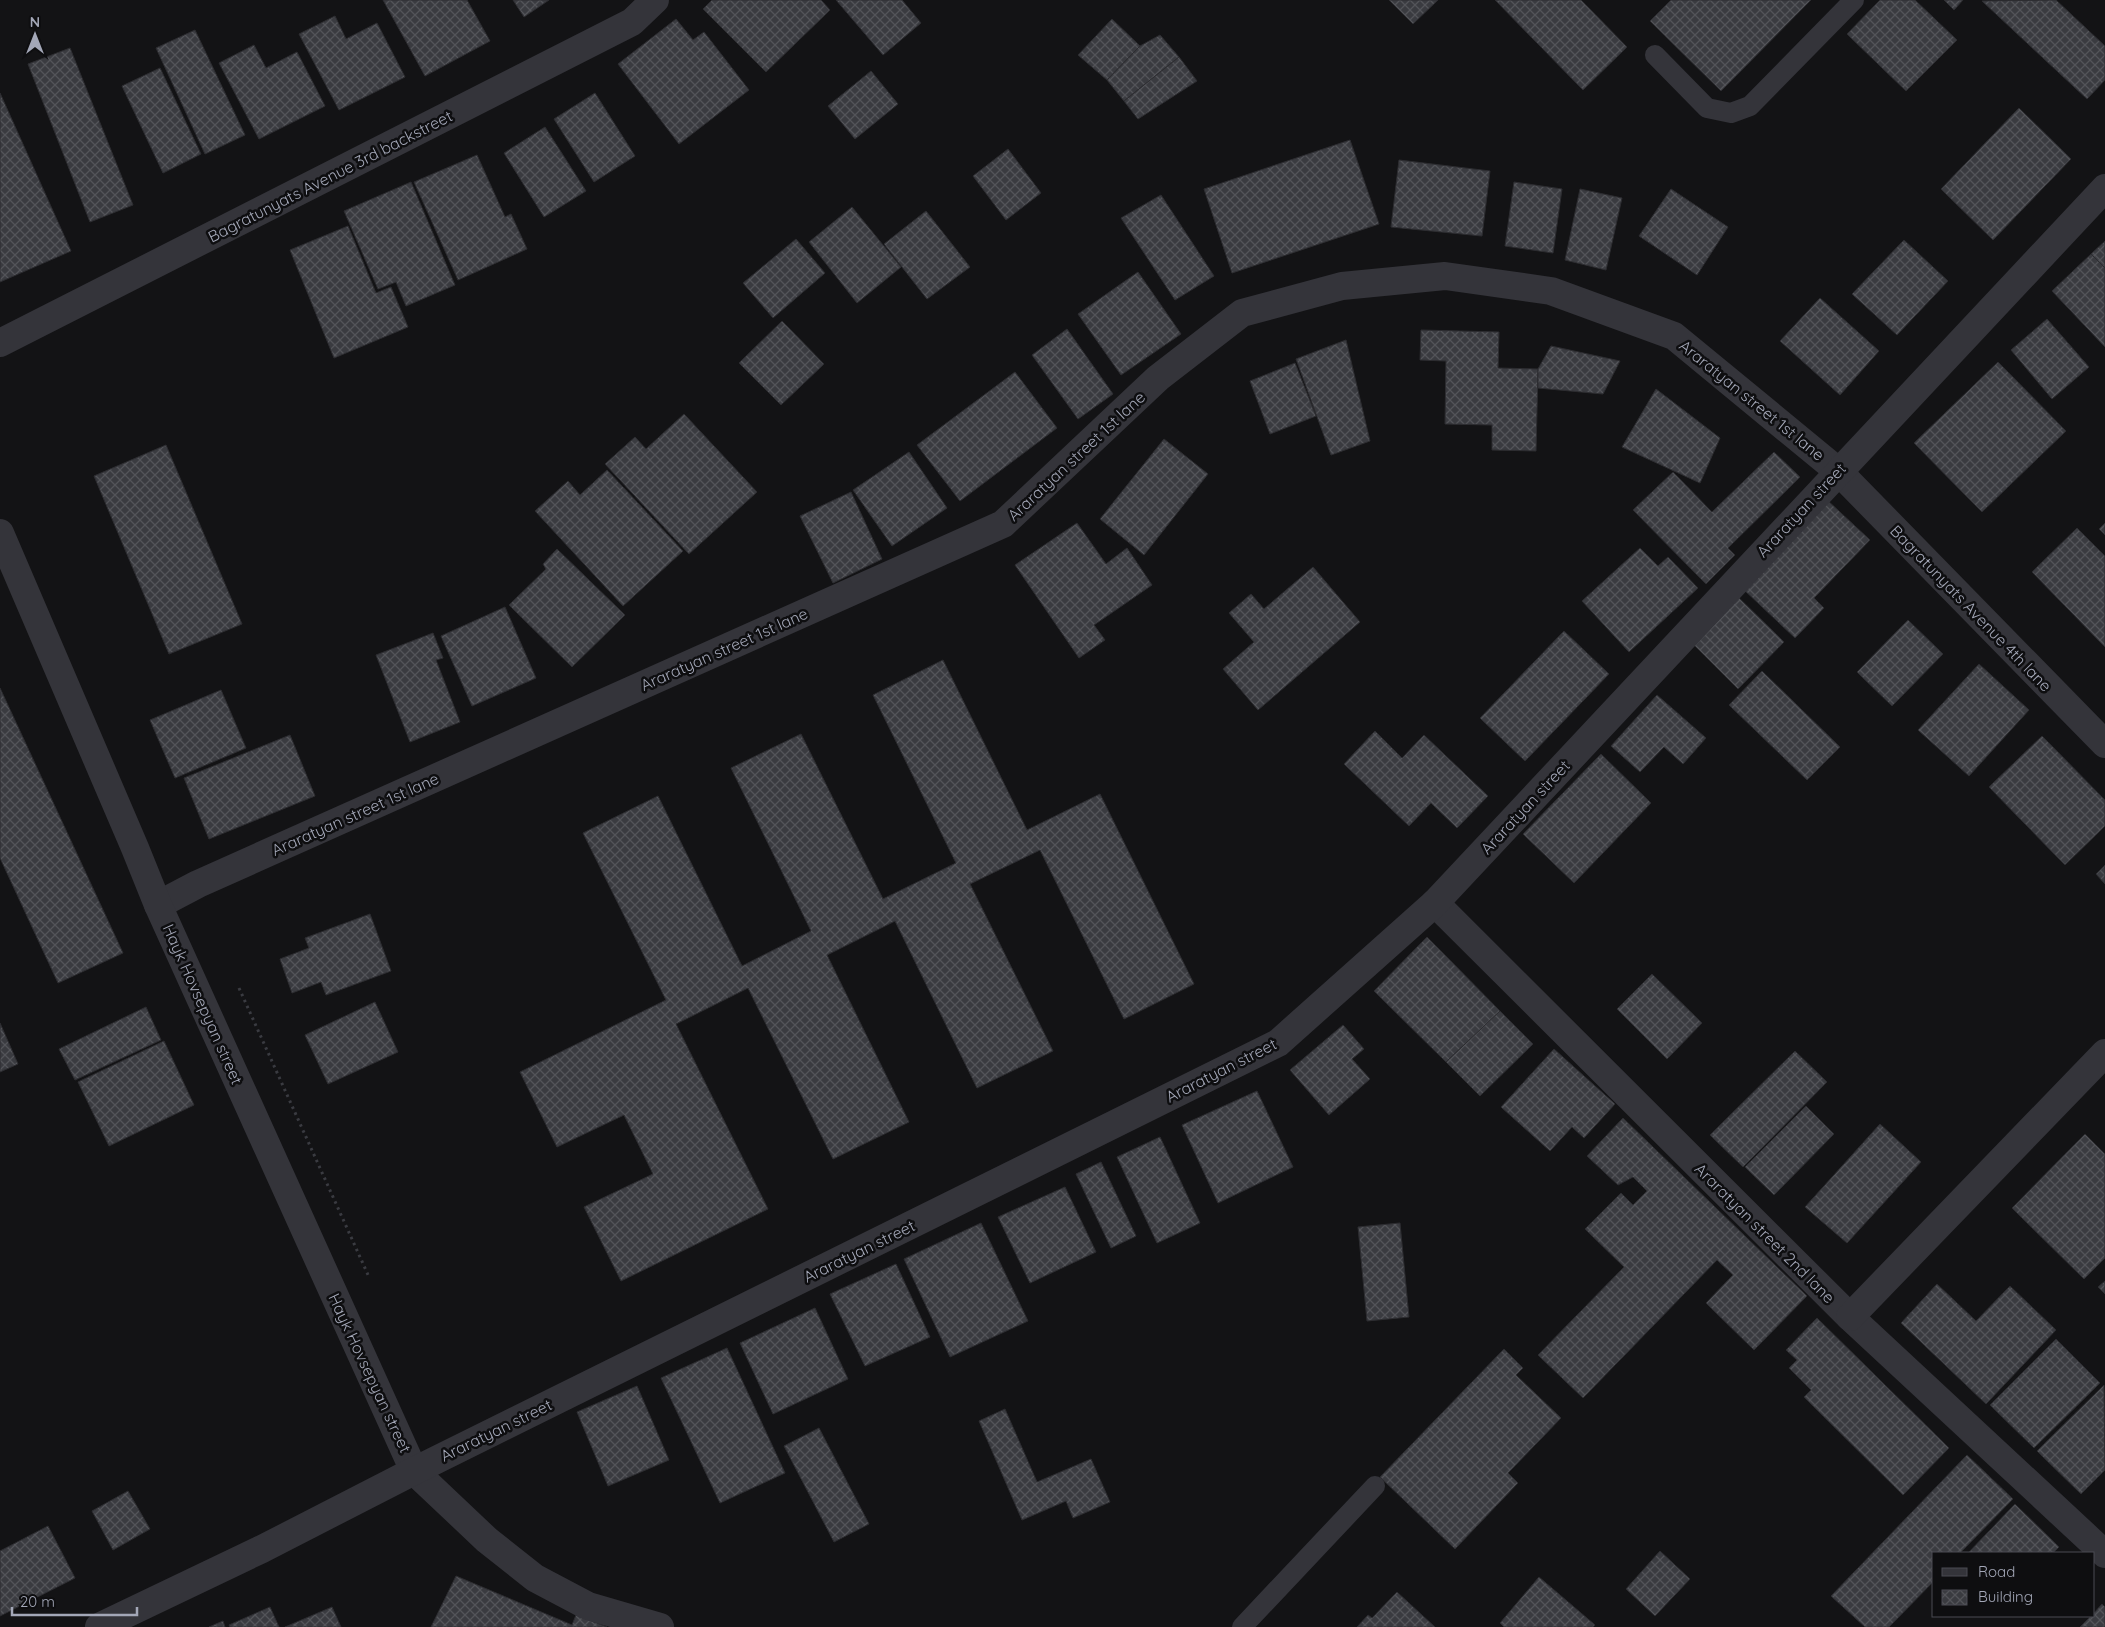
<svg xmlns="http://www.w3.org/2000/svg" width="2105" height="1627" viewBox="0 0 2105 1627" font-family="Quicksand,sans-serif">
  <defs>
    <pattern id="building-cross-hatch" width="8" height="8" patternUnits="userSpaceOnUse" patternTransform="scale(1.25)"><rect width="8" height="8" fill="#3a3b40"/><path d="M0 0l8 8M0 8l8-8" fill="none" stroke="#535459"/></pattern>
  </defs>
  <rect width="100%" height="100%" fill="#131315"/>
  <g fill="url(#building-cross-hatch)" stroke="#2d2d31">
    <polygon points="383,0 467,0 490,41 425,76"/>
    <polygon points="513,0 549,0 524,17"/>
    <polygon points="712,0 821,0 830,10 766,72 703,9"/>
    <polygon points="836,0 902,0 921,23 883,55"/>
    <polygon points="1389,0 1438,0 1413,24"/>
    <polygon points="1495,0 1581,0 1627,47 1583,90"/>
    <polygon points="1671,0 1811,0 1721,91 1650,21"/>
    <polygon points="1880,0 1915,0 1957,40 1906,91 1847,34"/>
    <polygon points="1944,0 1963,0 1954,10"/>
    <polygon points="2056,0 2105,46 2105,80 2087,99 1982,1"/>
    <polygon points="335,16 346,39 377,23 405,77 339,110 299,34"/>
    <polygon points="676,19 693,40 704,32 749,90 679,144 618,64"/>
    <polygon points="1112,19 1140,46 1107,80 1078,55"/>
    <polygon points="195,30 245,135 205,154 156,48"/>
    <polygon points="1160,35 1179,57 1124,101 1107,80 1140,46"/>
    <polygon points="254,45 266,68 297,52 325,106 259,139 219,63"/>
    <polygon points="70,48 133,205 90,222 28,64"/>
    <polygon points="1179,57 1197,81 1138,119 1124,101"/>
    <polygon points="160,68 201,154 163,173 122,86"/>
    <polygon points="871,71 898,104 855,139 828,106"/>
    <polygon points="0,93 71,251 0,282"/>
    <polygon points="595,93 635,156 594,182 554,119"/>
    <polygon points="2019,108 2071,159 1993,240 1941,189"/>
    <polygon points="545,127 586,191 544,217 504,153"/>
    <polygon points="1350,140 1379,224 1232,273 1204,189"/>
    <polygon points="1008,149 1041,193 1006,220 973,176"/>
    <polygon points="477,155 505,217 511,214 527,249 458,280 414,182"/>
    <polygon points="1399,160 1490,171 1482,236 1391,227"/>
    <polygon points="411,182 455,285 406,306 396,282 378,289 344,211"/>
    <polygon points="1514,182 1562,189 1553,253 1505,246"/>
    <polygon points="1580,189 1622,198 1606,270 1565,260"/>
    <polygon points="1671,189 1728,227 1697,275 1639,236"/>
    <polygon points="1161,195 1214,276 1175,300 1121,218"/>
    <polygon points="852,207 901,267 857,303 809,242"/>
    <polygon points="926,211 970,267 927,299 884,244"/>
    <polygon points="348,226 376,293 391,287 408,327 334,358 290,250"/>
    <polygon points="796,239 825,273 773,318 743,283"/>
    <polygon points="1904,240 1948,281 1897,335 1852,294"/>
    <polygon points="2105,241 2105,268 2091,254"/>
    <polygon points="2091,254 2105,268 2105,347 2052,291"/>
    <polygon points="1138,272 1181,334 1121,375 1078,314"/>
    <polygon points="1820,298 1879,351 1840,395 1780,341"/>
    <polygon points="2047,319 2089,367 2052,399 2011,350"/>
    <polygon points="782,321 824,364 781,405 739,363"/>
    <polygon points="1067,329 1113,394 1078,419 1032,355"/>
    <polygon points="1421,330 1499,332 1498,368 1538,369 1536,451 1492,450 1492,425 1445,424 1446,361 1420,360"/>
    <polygon points="1346,340 1370,441 1331,455 1296,359"/>
    <polygon points="1551,346 1620,361 1603,394 1538,388 1538,369"/>
    <polygon points="1998,362 2066,431 1982,512 1914,443"/>
    <polygon points="1295,363 1316,416 1270,434 1250,381"/>
    <polygon points="1015,372 1057,428 960,501 917,445"/>
    <polygon points="1656,389 1720,438 1700,483 1622,447"/>
    <polygon points="684,414 757,492 689,554 605,464 635,437 646,449"/>
    <polygon points="1164,439 1208,474 1144,555 1100,519"/>
    <polygon points="166,445 242,624 169,654 94,476"/>
    <polygon points="909,452 947,508 892,546 853,490"/>
    <polygon points="1774,452 1800,477 1728,548 1735,555 1706,584 1633,510 1673,472 1712,512"/>
    <polygon points="607,470 683,551 623,606 535,511 568,481 580,495"/>
    <polygon points="851,492 882,559 833,583 800,516"/>
    <polygon points="1826,499 1870,540 1814,598 1824,608 1795,638 1741,587"/>
    <polygon points="1077,523 1106,564 1127,548 1152,585 1094,625 1105,640 1079,658 1015,565"/>
    <polygon points="2105,523 2105,535 2099,529"/>
    <polygon points="2077,528 2105,556 2105,647 2032,572"/>
    <polygon points="1640,548 1658,566 1668,557 1698,588 1629,652 1582,601"/>
    <polygon points="557,549 625,615 572,667 509,605 546,569 543,564"/>
    <polygon points="1313,567 1360,622 1258,710 1223,669 1254,642 1229,613 1251,594 1264,609"/>
    <polygon points="1733,592 1784,642 1738,689 1687,638"/>
    <polygon points="505,607 536,678 472,706 441,636"/>
    <polygon points="1908,620 1943,654 1892,706 1857,672"/>
    <polygon points="1564,631 1609,674 1525,761 1480,718"/>
    <polygon points="433,633 443,658 436,660 460,722 410,742 376,655"/>
    <polygon points="943,660 1027,830 1100,794 1194,984 1124,1019 1040,850 970,884 1053,1051 977,1088 895,921 827,955 909,1122 833,1159 748,988 676,1024 768,1209 621,1281 584,1207 653,1174 624,1115 557,1147 520,1072 666,1000 583,833 658,796 742,966 811,931 731,768 801,734 883,899 956,863 873,695"/>
    <polygon points="1979,664 2029,710 1969,776 1918,730"/>
    <polygon points="1762,671 1840,747 1807,780 1729,705"/>
    <polygon points="0,688 123,953 58,983 0,858"/>
    <polygon points="221,690 246,748 175,778 150,720"/>
    <polygon points="1657,695 1706,738 1683,764 1664,747 1640,772 1611,746"/>
    <polygon points="1375,731 1402,758 1424,735 1488,796 1457,828 1431,803 1409,826 1344,764"/>
    <polygon points="290,735 315,796 209,839 184,778"/>
    <polygon points="2042,736 2105,800 2105,826 2065,865 1989,787"/>
    <polygon points="1601,754 1651,803 1574,883 1523,834"/>
    <polygon points="2105,865 2105,884 2096,874"/>
    <polygon points="370,914 391,971 326,995 321,982 292,993 280,959 309,948 305,938"/>
    <polygon points="1427,937 1500,1011 1446,1062 1374,991"/>
    <polygon points="1652,974 1702,1023 1667,1059 1617,1009"/>
    <polygon points="375,1002 398,1052 328,1084 305,1035"/>
    <polygon points="146,1007 161,1040 75,1080 59,1049"/>
    <polygon points="1500,1011 1533,1044 1480,1096 1446,1062"/>
    <polygon points="0,1023 18,1064 0,1072"/>
    <polygon points="1343,1025 1364,1049 1352,1059 1370,1079 1329,1115 1290,1070"/>
    <polygon points="164,1041 194,1105 109,1146 78,1082"/>
    <polygon points="1554,1049 1615,1104 1584,1138 1572,1127 1550,1151 1501,1107"/>
    <polygon points="1795,1051 1827,1082 1743,1167 1710,1135"/>
    <polygon points="1257,1091 1293,1167 1218,1203 1182,1125"/>
    <polygon points="1806,1106 1834,1134 1774,1195 1745,1167"/>
    <polygon points="1623,1118 1807,1296 1754,1350 1706,1303 1733,1275 1717,1260 1583,1398 1538,1355 1624,1267 1585,1229 1621,1193 1633,1205 1647,1191 1633,1177 1618,1185 1587,1156"/>
    <polygon points="1880,1124 1921,1162 1847,1243 1805,1207"/>
    <polygon points="2085,1134 2105,1154 2105,1258 2084,1279 2012,1208"/>
    <polygon points="1160,1137 1200,1223 1157,1243 1117,1157"/>
    <polygon points="1101,1162 1136,1236 1111,1248 1076,1174"/>
    <polygon points="1065,1187 1096,1252 1030,1283 998,1217"/>
    <polygon points="981,1223 1028,1321 950,1357 904,1259"/>
    <polygon points="1400,1223 1409,1317 1367,1321 1358,1227"/>
    <polygon points="896,1264 930,1337 865,1366 830,1294"/>
    <polygon points="2105,1281 2105,1294 2098,1287"/>
    <polygon points="1937,1284 1976,1321 2010,1286 2056,1330 1986,1404 1901,1323"/>
    <polygon points="815,1308 848,1379 773,1414 740,1343"/>
    <polygon points="1817,1318 1949,1448 1903,1495 1804,1397 1811,1390 1789,1368 1797,1360 1786,1350"/>
    <polygon points="2056,1339 2100,1383 2034,1448 1990,1405"/>
    <polygon points="727,1348 785,1473 720,1503 661,1378"/>
    <polygon points="1504,1349 1523,1368 1516,1375 1561,1418 1508,1473 1518,1483 1455,1549 1380,1477"/>
    <polygon points="2104,1385 2105,1470 2081,1494 2037,1451"/>
    <polygon points="637,1386 669,1460 608,1486 577,1412"/>
    <polygon points="1005,1409 1037,1482 1091,1459 1110,1502 1073,1518 1066,1501 1022,1520 979,1421"/>
    <polygon points="819,1428 869,1524 834,1542 784,1446"/>
    <polygon points="1967,1455 2013,1499 1960,1553 1934,1553 1934,1581 1889,1627 1865,1627 1831,1596"/>
    <polygon points="128,1491 150,1529 113,1550 92,1511"/>
    <polygon points="2015,1504 2059,1547 2053,1553 1968,1553"/>
    <polygon points="48,1526 75,1578 0,1616 0,1551"/>
    <polygon points="1660,1551 1690,1579 1655,1616 1626,1589"/>
    <polygon points="456,1576 572,1625 576,1615 607,1627 431,1627"/>
    <polygon points="1539,1577 1595,1625 1593,1627 1504,1627 1500,1623"/>
    <polygon points="1397,1592 1435,1627 1357,1627 1368,1615 1372,1618"/>
    <polygon points="2102,1604 2105,1607 2105,1627 2080,1627 2091,1616 2094,1616 2094,1613"/>
    <polygon points="270,1607 279,1627 230,1627 229,1625"/>
    <polygon points="332,1607 341,1627 285,1627"/>
    <polygon points="223,1621 225,1627 209,1627"/>
  </g>
  <g fill="none" stroke-linecap="round" stroke-linejoin="round">
    <polyline stroke="#3a3b41" stroke-width="3" stroke-dasharray="2.5 4" stroke-linecap="butt" points="239,988 369,1277"/>
    <g stroke="#34343a" stroke-width="20">
      <polyline points="1655,55 1707,108 1731,113 1750,106 1854,0"/>
      <polyline points="1242,1627 1375,1486"/>
    </g>
    <g stroke="#34343a" stroke-width="28">
      <polyline points="0,343 632,22 655,0"/>
      <polyline points="1435,903 1850,1317 2105,1554"/>
      <polyline points="158,905 198,884 1003,524 1158,378 1242,313 1342,286 1445,276 1551,291 1674,336 1838,471 2105,744"/>
      <polyline points="1850,1317 2105,1053"/>
    </g>
    <g stroke="#34343a" stroke-width="28">
      <polyline points="0,533 135,848 158,905 414,1471 487,1540 535,1578 588,1606 660,1627"/>
      <polyline points="99,1627 262,1549 414,1471 1278,1043 1435,903 2105,188"/>
    </g>
  </g>
  <g text-anchor="middle" dominant-baseline="central" stroke-width="5" stroke-linejoin="round" paint-order="stroke">
    <g font-size="16" fill="#a3a7b7" stroke="#0e0e10">
      <text transform="translate(330 176) rotate(-27)">Bagratunyats Avenue 3rd backstreet</text>
      <text transform="translate(1752 400) rotate(39)">Araratyan street 1st lane</text>
      <text transform="translate(1076 456) rotate(-43)">Araratyan street 1st lane</text>
      <text transform="translate(1801 510) rotate(-47)">Araratyan street</text>
      <text transform="translate(1971 608) rotate(46)">Bagratunyats Avenue 4th lane</text>
      <text transform="translate(724 649) rotate(-24)">Araratyan street 1st lane</text>
      <text transform="translate(1525 807) rotate(-47)">Araratyan street</text>
      <text transform="translate(355 814) rotate(-24)">Araratyan street 1st lane</text>
      <text transform="translate(203 1004) rotate(66)">Hayk Hovsepyan street</text>
      <text transform="translate(1221 1070) rotate(-27)">Araratyan street</text>
      <text transform="translate(1765 1233) rotate(45)">Araratyan street 2nd lane</text>
      <text transform="translate(859 1251) rotate(-26)">Araratyan street</text>
      <text transform="translate(370 1373) rotate(65)">Hayk Hovsepyan street</text>
      <text transform="translate(496 1430) rotate(-26)">Araratyan street</text>
    </g>
  </g>
  <rect x="1932" y="1552" width="162" height="65" fill="#0e0e10" stroke="#4a4b53"/>
  <rect x="1942" y="1568" width="25" height="8" fill="#34343a" stroke="#4a4b53"/>
  <text x="1978" y="1577" font-size="15" fill="#a3a7b7">Road</text>
  <rect x="1942" y="1590" width="25" height="15" fill="url(#building-cross-hatch)" stroke="#4a4b53"/>
  <text x="1978" y="1602" font-size="15" fill="#a3a7b7">Building</text>
  <g transform="translate(35 35)" stroke="#0e0e10" stroke-width="4" paint-order="stroke">
  <path d="M0-4L9 19L0 12L-9 19Z" fill="#a3a7b7"/>
  <text y="-8" font-size="14" font-weight="bold" text-anchor="middle" fill="#a3a7b7">N</text>
  </g>
  <path d="M12 1607v8h125v-8" fill="none" stroke="#a3a7b7" stroke-width="2.5"/>
  <text x="20" y="1607" font-size="15" fill="#a3a7b7" stroke="#0e0e10" stroke-width="4" paint-order="stroke">20 m</text>
</svg>
